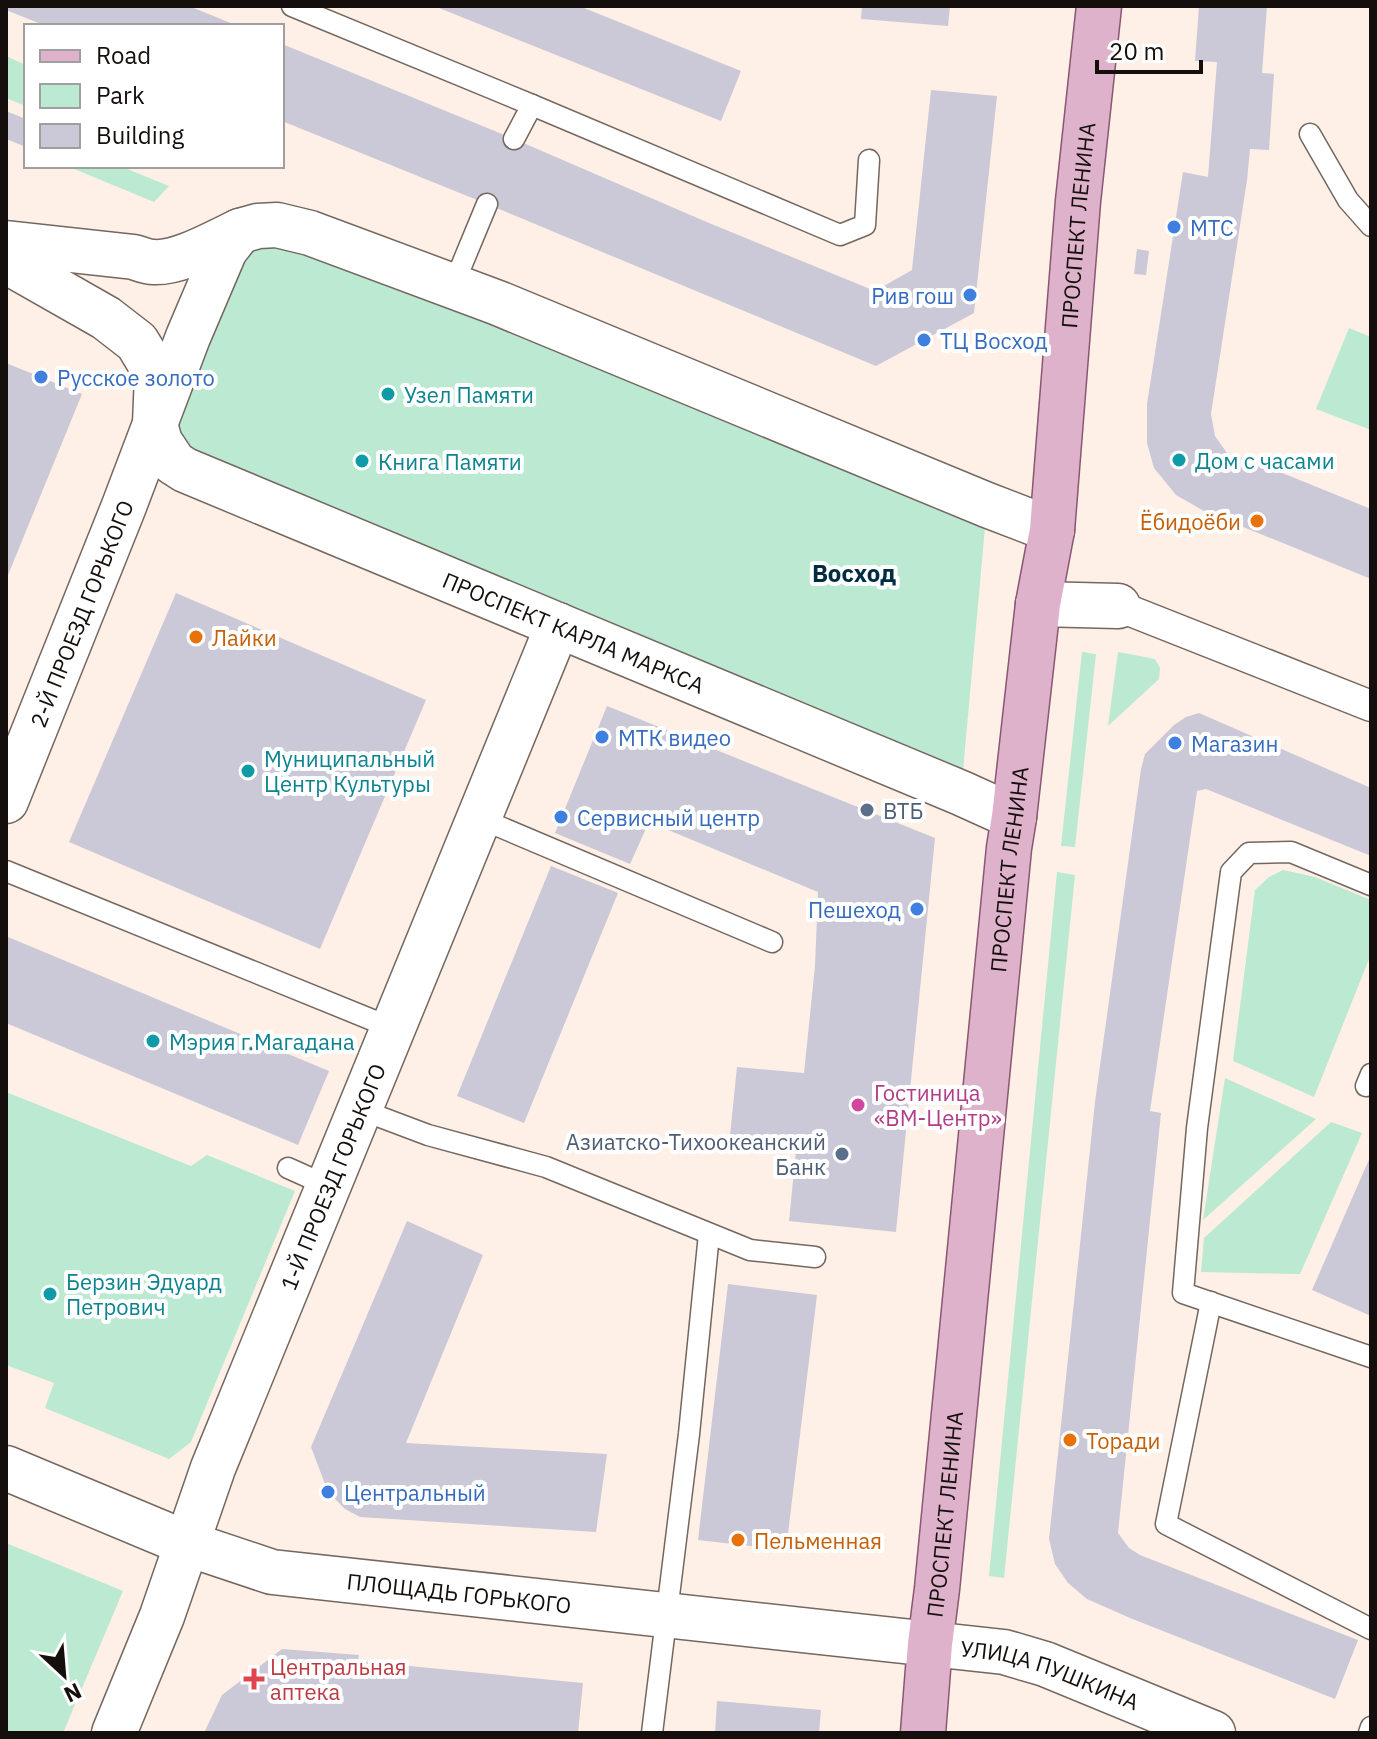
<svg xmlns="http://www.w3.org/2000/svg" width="1377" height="1739" viewBox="0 0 1377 1739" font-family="'IBM Plex Sans',sans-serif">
  <rect width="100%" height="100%" fill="#fef0e6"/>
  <g fill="#bbe9d1">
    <polygon points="6,56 26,65 26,106 6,98"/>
    <polygon points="67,166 120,166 169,186 154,202"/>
    <polygon points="258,226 987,505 961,793 174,463 188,337"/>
    <polygon points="1349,328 1371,337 1371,430 1316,409"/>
    <polygon points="1082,652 1096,654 1075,847 1061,846"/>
    <polygon points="1118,652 1155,659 1160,668 1159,679 1108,726"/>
    <polygon points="1283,870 1315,877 1371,900 1371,954 1314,1097 1233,1061 1255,890 1269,877"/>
    <polygon points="1057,872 1075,875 1004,1578 989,1576"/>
    <polygon points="1225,1078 1316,1119 1203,1220"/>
    <polygon points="6,1092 191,1166 207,1155 295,1191 191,1442 169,1459 45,1408 54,1383 6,1365"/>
    <polygon points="1331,1122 1362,1133 1300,1274 1201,1272 1204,1238"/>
    <polygon points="6,1543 123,1591 63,1733 6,1733"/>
  </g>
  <g fill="#cbc8d7">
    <polygon points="6,6 189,6 238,26 46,26 6,10"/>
    <polygon points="434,6 579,6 741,71 721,121"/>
    <polygon points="862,6 950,6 948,26 861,19"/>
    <polygon points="1199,6 1267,6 1262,73 1274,74 1269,150 1250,149 1247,180 1211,414 1215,436 1227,453 1245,458 1371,509 1371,579 1204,511 1176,495 1154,468 1147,443 1147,404 1183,172 1208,177 1217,62 1195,61"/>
    <polygon points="282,44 514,139 709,223 875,291 912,270 931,90 997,96 974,313 876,366 487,204 282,121"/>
    <polygon points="6,111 26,119 26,147 6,139"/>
    <polygon points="1137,249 1149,251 1146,275 1134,274"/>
    <polygon points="6,363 82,394 6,580"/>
    <polygon points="176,593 426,700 320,949 69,842"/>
    <polygon points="607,706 935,838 896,1232 789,1221 796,1151 729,1145 737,1067 804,1073 815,966 818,892 649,822 630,864 555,833"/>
    <polygon points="1199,713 1371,788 1371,856 1206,789 1197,791 1150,1111 1161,1113 1118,1533 1129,1548 1140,1555 1358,1640 1335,1699 1130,1618 1087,1599 1068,1583 1055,1564 1049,1539 1095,1102 1141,769 1145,754 1174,725 1186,717"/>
    <polygon points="551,866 618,893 524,1123 457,1096"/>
    <polygon points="8,937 329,1071 298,1145 6,1023 6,943"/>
    <polygon points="1371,1155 1371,1316 1312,1290"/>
    <polygon points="407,1221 483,1255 406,1443 607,1454 596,1532 360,1517 345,1509 328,1492 311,1447"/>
    <polygon points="728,1284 817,1295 786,1550 698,1540"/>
    <polygon points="282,1649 359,1655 358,1661 583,1683 578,1733 204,1733 222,1695"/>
    <polygon points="717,1701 821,1710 819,1733 715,1733"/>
  </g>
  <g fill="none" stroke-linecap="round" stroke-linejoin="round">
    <g stroke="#74675f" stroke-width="23">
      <g id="service">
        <polyline points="292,6 532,105 840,235 865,225 869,160"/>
        <polyline points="1310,134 1348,200 1371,226"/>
        <polyline points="514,139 532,105"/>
        <polyline points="453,286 487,204"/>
        <polyline points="479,818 772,942"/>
        <polyline points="6,871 392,1028"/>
        <polyline points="1371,885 1291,852 1249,853 1231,872 1197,1128 1183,1293 1371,1357"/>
        <polyline points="1366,1086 1371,1074"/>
        <polyline points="359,1109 428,1135 546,1167 750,1250 815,1257"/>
        <polyline points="288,1168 328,1186"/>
        <polyline points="1211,1302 1166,1524 1371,1629"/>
        <polyline points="652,1733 689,1434 709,1234"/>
        <polyline points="1369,1733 1371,1727"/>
      </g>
    </g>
    <g stroke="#74675f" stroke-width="33">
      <polyline id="pedestrian" points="1118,606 1371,706"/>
    </g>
    <g stroke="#74675f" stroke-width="47">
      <g id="tertiary">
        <path d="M 6,243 L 134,257 C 140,259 147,262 153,262 C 179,264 216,242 240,231"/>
        <path id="s1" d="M 6,261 L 106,318 L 137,342 L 157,375 L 155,424 L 160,442 L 174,463 L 185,470 L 961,793 L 1014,817"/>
        <polyline points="1038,604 1118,606"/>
        <path id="s2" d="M 6,801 L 124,506 L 188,337 L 225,250 L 240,231 L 258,226 L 277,225 L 310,233 L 498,303 L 987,505 L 1052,530"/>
        <path id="s3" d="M 6,1468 L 188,1544 L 272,1572 L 1004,1652 L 1045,1664 L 1213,1733"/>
        <path id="s4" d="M 114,1733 L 162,1616 L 213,1468 L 558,625"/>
      </g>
    </g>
    <g stroke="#8a5773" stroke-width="47">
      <g id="primary">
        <path id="s5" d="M 923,1733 L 930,1644 L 937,1589 L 1009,848 L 1014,817 L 1038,604 L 1052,530 L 1078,201 L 1099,6"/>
      </g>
    </g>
    <use href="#service" stroke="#fff" stroke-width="20"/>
    <use href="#pedestrian" stroke="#fff" stroke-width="30"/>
    <use href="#tertiary" stroke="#fff" stroke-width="44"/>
    <use href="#primary" stroke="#dfb2cc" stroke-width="44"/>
  </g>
  <g fill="#3f7fe0" stroke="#fff" stroke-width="3">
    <circle cx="1174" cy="227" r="8"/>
    <circle cx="970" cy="295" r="8"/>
    <circle cx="924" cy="340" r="8"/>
    <circle cx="41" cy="377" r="8"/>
    <circle cx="602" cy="737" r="8"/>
    <circle cx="1175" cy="743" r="8"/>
    <circle cx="561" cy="817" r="8"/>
    <circle cx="917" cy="909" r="8"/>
    <circle cx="328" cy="1492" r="8"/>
  </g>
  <g fill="#0f9aa8" stroke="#fff" stroke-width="3">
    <circle cx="388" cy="394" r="8"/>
    <circle cx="1179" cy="460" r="8"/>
    <circle cx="362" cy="461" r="8"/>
    <circle cx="248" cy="771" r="8"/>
    <circle cx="153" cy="1041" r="8"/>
    <circle cx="50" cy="1294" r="8"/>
  </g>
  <g fill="#e8710a" stroke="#fff" stroke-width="3">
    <circle cx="1257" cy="521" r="8"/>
    <circle cx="196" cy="637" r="8"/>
    <circle cx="1070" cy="1440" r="8"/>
    <circle cx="738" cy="1540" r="8"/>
  </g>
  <g fill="#5c6f8a" stroke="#fff" stroke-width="3">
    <circle cx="867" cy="810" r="8"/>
    <circle cx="842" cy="1154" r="8"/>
  </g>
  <circle fill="#d1479c" stroke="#fff" stroke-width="3" cx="858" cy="1105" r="8"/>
  <path fill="#e0444e" stroke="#fff" stroke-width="3" d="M250 1667h8v8h8v8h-8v8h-8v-8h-8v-8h8z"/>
  <g text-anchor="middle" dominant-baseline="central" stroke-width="8" stroke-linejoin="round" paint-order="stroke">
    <g font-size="22" fill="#140f0c" stroke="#fff">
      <text stroke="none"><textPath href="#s5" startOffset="1516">ПРОСПЕКТ ЛЕНИНА</textPath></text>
      <text stroke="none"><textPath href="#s2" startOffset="202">2-Й ПРОЕЗД ГОРЬКОГО</textPath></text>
      <text stroke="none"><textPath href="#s1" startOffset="720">ПРОСПЕКТ КАРЛА МАРКСА</textPath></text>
      <text stroke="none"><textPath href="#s5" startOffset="868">ПРОСПЕКТ ЛЕНИНА</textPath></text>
      <text stroke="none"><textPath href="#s4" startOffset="598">1-Й ПРОЕЗД ГОРЬКОГО</textPath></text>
      <text stroke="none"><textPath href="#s5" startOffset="220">ПРОСПЕКТ ЛЕНИНА</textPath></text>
      <text stroke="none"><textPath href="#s3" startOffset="474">ПЛОЩАДЬ ГОРЬКОГО</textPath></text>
      <text stroke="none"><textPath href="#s3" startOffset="1072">УЛИЦА ПУШКИНА</textPath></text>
    </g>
    <g font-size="22" fill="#366cbe" stroke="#fff" text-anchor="start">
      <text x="1190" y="227">МТС</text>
      <text x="954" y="295" text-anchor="end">Рив гош</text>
      <text x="940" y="340">ТЦ Восход</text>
      <text x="57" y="377">Русское золото</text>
      <text x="618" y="737">МТК видео</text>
      <text x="1191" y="743">Магазин</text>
      <text x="577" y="817">Сервисный центр</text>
      <text x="901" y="909" text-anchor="end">Пешеход</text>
      <text x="344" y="1492">Центральный</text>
    </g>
    <g font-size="22" fill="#0d838f" stroke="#fff" text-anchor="start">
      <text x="404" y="394">Узел Памяти</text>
      <text x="1195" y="460">Дом с часами</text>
      <text x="378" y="461">Книга Памяти</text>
      <text x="264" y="758">Муниципальный<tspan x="264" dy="25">Центр Культуры</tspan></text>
      <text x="169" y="1041">Мэрия г.Магадана</text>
      <text x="66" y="1281">Берзин Эдуард<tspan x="66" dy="25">Петрович</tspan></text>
    </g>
    <g font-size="22" fill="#c56008" stroke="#fff" text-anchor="start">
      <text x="1241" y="521" text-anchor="end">Ёбидоёби</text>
      <text x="212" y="637">Лайки</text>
      <text x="1086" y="1440">Торади</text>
      <text x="754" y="1540">Пельменная</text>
    </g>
    <g font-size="22" fill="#4e5e75" stroke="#fff" text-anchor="start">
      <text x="883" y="810">ВТБ</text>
      <text x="826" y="1141" text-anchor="end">Азиатско-Тихоокеанский<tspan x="826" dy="25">Банк</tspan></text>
    </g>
    <g font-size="22" fill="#b23c85" stroke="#fff" text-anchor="start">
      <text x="874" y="1092">Гостиница<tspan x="874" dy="25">«ВМ-Центр»</tspan></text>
    </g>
    <g font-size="22" fill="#be3a42" stroke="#fff" text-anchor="start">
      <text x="270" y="1666">Центральная<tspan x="270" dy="25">аптека</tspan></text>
    </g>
    <g font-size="24" font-weight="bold" fill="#002d42" stroke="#fff">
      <text x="854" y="573">Восход</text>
    </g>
  </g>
  <rect width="1377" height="1739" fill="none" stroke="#140f0c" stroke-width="16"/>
  <rect x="24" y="24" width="260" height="144" fill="#ffffff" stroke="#a19f9e" stroke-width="2"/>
  <rect x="40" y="50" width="40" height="12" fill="#dfb2cc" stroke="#a19f9e" stroke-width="2"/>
  <text x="96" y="64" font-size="24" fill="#140f0c">Road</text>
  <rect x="40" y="84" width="40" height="24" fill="#bbe9d1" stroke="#a19f9e" stroke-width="2"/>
  <text x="96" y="104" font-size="24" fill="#140f0c">Park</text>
  <rect x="40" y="124" width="40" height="24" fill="#cbc8d7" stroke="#a19f9e" stroke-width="2"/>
  <text x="96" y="144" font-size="24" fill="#140f0c">Building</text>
  <g transform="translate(64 1675) rotate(154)" stroke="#ffffff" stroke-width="6" paint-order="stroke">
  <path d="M0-6L14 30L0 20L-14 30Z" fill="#140f0c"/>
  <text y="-12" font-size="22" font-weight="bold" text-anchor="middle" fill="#140f0c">N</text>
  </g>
  <path d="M1097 60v12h104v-12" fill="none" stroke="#140f0c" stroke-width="4"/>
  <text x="1109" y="60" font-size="24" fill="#140f0c" stroke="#ffffff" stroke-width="6" paint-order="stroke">20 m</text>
</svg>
